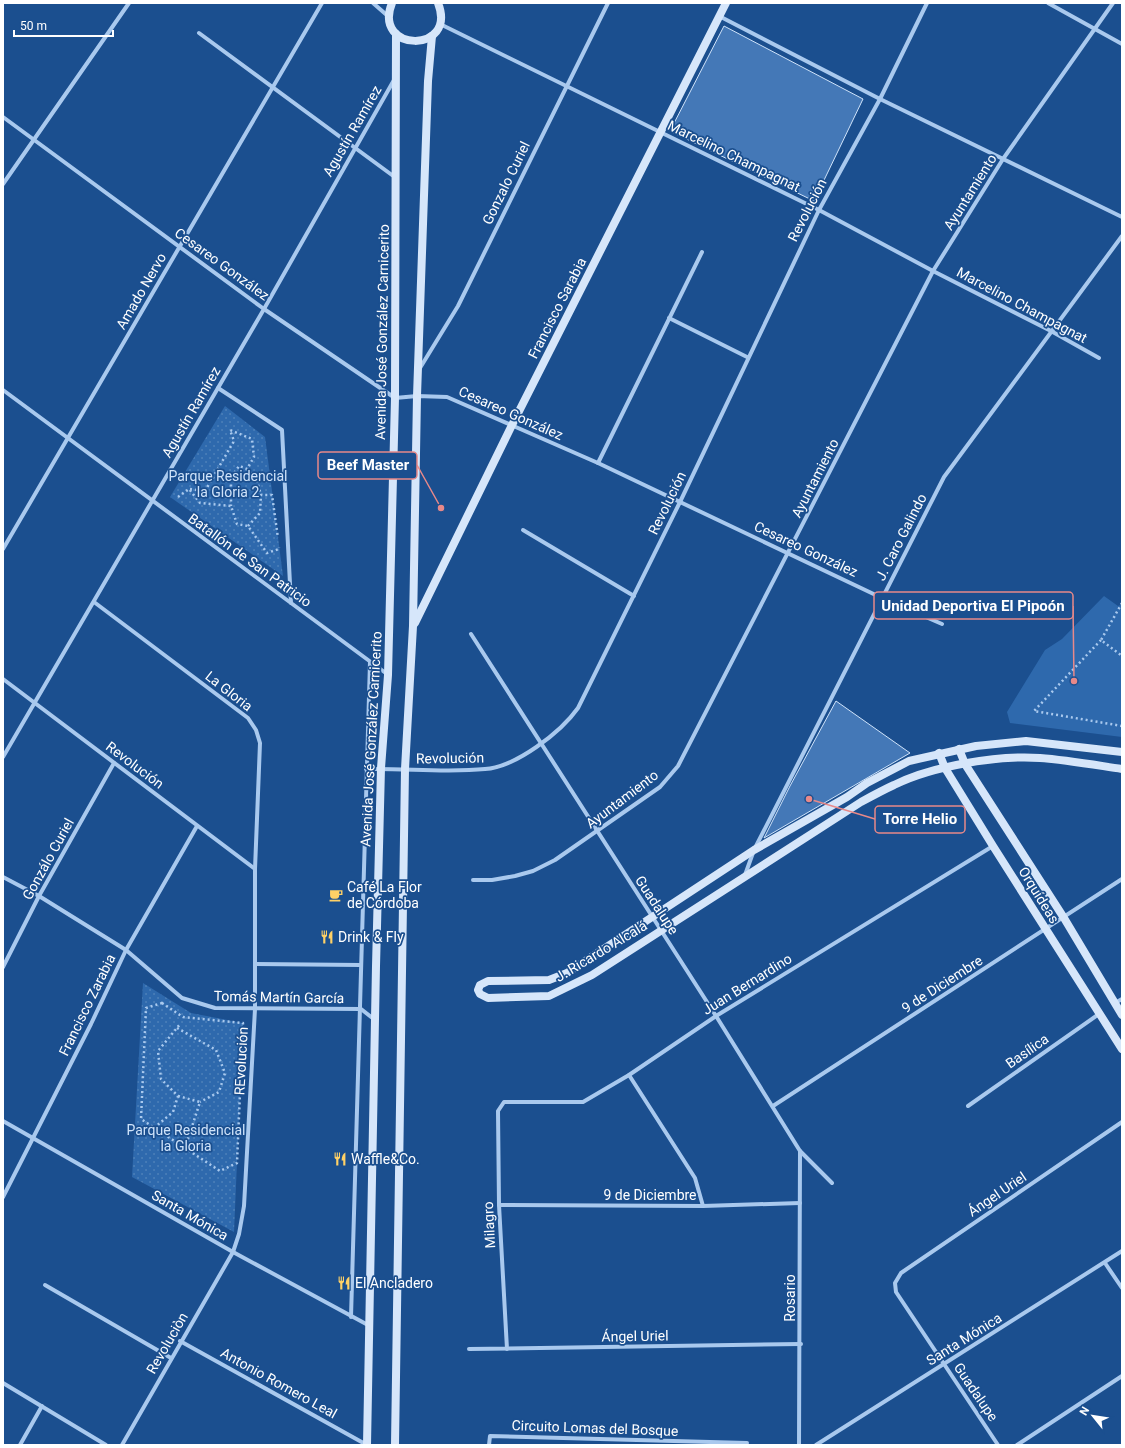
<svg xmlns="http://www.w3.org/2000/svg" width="1125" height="1448" viewBox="0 0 1125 1448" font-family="Roboto,sans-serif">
  <defs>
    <pattern id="park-dots" width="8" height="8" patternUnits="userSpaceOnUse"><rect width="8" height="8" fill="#2e69ad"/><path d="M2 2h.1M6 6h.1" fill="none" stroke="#4d80b9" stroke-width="1.8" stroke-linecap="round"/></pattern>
  </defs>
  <rect width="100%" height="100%" fill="#1b4f8f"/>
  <g fill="url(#park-dots)">
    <polygon points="225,406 265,437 283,576 170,497"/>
    <polygon points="143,983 191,1013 243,1023 234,1232 132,1177"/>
  </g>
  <polygon fill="#2e69ad" points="1104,596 1118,606 1122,604 1122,737 1010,723 1007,712 1045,650 1062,639"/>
  <g fill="#4478b7" stroke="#cfe3fa">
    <polygon points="724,26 863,99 814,201 670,131"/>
    <polygon points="836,701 910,753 764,838 790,786"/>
  </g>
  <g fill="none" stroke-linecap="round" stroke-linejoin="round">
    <g stroke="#a9c9ee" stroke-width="2.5" stroke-dasharray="2 3" stroke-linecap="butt">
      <polyline points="247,469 256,478 261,495"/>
      <polyline points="190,489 205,491 234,441 230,430 252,439 254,457 247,469 239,466 231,478 231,506"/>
      <polyline points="178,497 189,489 200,503 231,506 237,524 248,526 267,553 279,549 279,547"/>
      <polyline points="248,526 260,513 261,495 272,495 278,538"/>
      <polyline points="1122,603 1101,640 1122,656"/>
      <polyline points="1101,640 1034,711 1122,726"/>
      <polygon points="162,1003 183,1017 243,1023 237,1163 220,1171 141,1119 146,1008"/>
      <polyline points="177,1028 216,1050 225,1073 219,1092 200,1102"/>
      <polyline points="178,1096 200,1102 185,1148"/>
      <polyline points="154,1128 173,1112 178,1096 161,1079 158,1051 181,1023"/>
    </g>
    <g stroke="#a9c9ee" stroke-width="4">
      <polyline points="373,3 389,17"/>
      <polyline points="1048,3 1122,44"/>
      <polyline points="719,16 880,99 1122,217"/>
      <polyline points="440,24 819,210 933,271 1051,331 1099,358"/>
      <polyline points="199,33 396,178"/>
      <polyline points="3,117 264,309 395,398 417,396 447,397 598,463 882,598 942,624"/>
      <polyline points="3,184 129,3"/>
      <polyline points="669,318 747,357"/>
      <polyline points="420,368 458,306 608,3"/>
      <polyline points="218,388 282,430 291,603"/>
      <polyline points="3,390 387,674"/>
      <polyline points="598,463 702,252"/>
      <polyline points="523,530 634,596"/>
      <polyline points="3,549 322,3"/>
      <polyline points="94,602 248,718 256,730 260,743 255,869 255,1009 244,1206 239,1234 233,1252 122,1445"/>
      <polyline points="471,634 716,1016 800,1151 832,1183"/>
      <polyline points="3,679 255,869"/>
      <polyline points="3,757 264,309 394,80"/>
      <path d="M 366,769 C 405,768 446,773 485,769 C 516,767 561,732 578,708 L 680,502 L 819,210 L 880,99 L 927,3"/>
      <polyline points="745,875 754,850 944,477 1122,236"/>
      <polyline points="3,877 39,896 126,950 182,998 215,1008 361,1009 375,1020"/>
      <polyline points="473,880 492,880 515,876 533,871 555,860 660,787 678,766 933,271 1003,159 1113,3"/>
      <polyline points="255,964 361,965"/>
      <polyline points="3,967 39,896 114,763"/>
      <polyline points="1115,1003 1122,999"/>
      <polyline points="629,1075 695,1178 703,1206"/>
      <polyline points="773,1106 1122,879"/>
      <polyline points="968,1106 1099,1014"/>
      <polyline points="3,1121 233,1252 368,1325"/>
      <polyline points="3,1197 91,1024 126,950 197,826"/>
      <polyline points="499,1205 703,1206 800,1203"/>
      <polyline points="1105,1263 1122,1288"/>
      <polyline points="45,1285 171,1358"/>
      <polyline points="351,1317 370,662"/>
      <polyline points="180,1341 367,1445"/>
      <polyline points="469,1349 801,1344"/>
      <polyline points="507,1349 499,1205 498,1111 504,1102 583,1102 629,1075 716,1016 993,846"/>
      <polyline points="3,1383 106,1445"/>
      <polyline points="20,1445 42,1406"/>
      <polyline points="489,1445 490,1436 747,1443"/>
      <polyline points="799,1445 800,1151"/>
      <polyline points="816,1445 1122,1251"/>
      <polyline points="998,1445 896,1292 895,1283 901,1273 1122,1122"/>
      <polyline points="1017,1445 1122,1376"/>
    </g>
    <g stroke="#d6e6fa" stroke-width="8">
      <path d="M 392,3 C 372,53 458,54 438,3"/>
      <polyline points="415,623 512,425 726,3"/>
      <polyline points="959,749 965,764 1064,918 1122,1015"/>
      <path d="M 1122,752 L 1026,741 L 976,746 L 909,761 L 867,783 L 847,797 L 754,850 L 567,973 L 549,980 L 488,981 L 480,985 L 478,990 L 480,994 L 488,998 L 549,996 L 592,975 L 861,802 C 872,796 883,790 894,785 C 932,766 998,755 1040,758 C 1067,760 1095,765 1122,769"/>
      <polyline points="939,753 945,768 993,846 1122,1049"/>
      <polyline points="367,1445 376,966 381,768 388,675 395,398 396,34"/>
      <polyline points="395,1445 405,769 413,626 417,396 428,81 432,36"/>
    </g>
  </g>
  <defs>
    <g id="cafe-bare" transform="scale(1.08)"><path d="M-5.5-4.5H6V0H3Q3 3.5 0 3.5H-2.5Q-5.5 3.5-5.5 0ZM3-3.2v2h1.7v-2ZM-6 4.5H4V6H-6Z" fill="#ffd166" stroke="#1b4f8f" stroke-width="2.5" paint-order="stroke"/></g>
    <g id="restaurant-bare" transform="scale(1.08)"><path d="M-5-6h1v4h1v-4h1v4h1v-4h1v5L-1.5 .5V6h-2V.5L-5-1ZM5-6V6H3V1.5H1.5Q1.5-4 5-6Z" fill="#ffd166" stroke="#1b4f8f" stroke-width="2.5" paint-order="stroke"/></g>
  </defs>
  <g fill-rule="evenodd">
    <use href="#cafe-bare" x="336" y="895"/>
    <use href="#restaurant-bare" x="327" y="937"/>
    <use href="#restaurant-bare" x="340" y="1159"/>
    <use href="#restaurant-bare" x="344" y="1283"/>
  </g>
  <g text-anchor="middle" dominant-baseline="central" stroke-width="3.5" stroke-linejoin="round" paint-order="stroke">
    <g font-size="14" fill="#fff" stroke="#1b4f8f">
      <text transform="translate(352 131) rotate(-60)">Agustín Ramírez</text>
      <text transform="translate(734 156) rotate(26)">Marcelino Champagnat</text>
      <text transform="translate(506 183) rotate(-64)">Gonzalo Curiel</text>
      <text transform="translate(970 192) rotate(-58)">Ayuntamiento</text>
      <text transform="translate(807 210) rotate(-63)">Revolución</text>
      <text transform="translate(222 264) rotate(36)">Cesareo González</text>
      <text transform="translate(141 291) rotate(-60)">Amado Nervo</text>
      <text transform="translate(1022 305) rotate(28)">Marcelino Champagnat</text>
      <text transform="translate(557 308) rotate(-63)">Francisco Sarabia</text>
      <text transform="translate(382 332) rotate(-89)">Avenida José González Carnicerito</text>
      <text transform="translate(191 412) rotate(-60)">Agustín Ramírez</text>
      <text transform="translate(511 413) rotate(24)">Cesareo González</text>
      <text transform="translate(815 478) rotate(-63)">Ayuntamiento</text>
      <text transform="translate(667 503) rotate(-64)">Revolución</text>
      <text transform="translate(901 537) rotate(-63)">J. Caro Galindo</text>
      <text transform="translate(806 549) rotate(25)">Cesareo González</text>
      <text transform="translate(250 560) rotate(36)">Batallón de San Patricio</text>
      <text transform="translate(229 691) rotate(38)">La Gloria</text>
      <text transform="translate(371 739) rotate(-87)">Avenida José González Carnicerito</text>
      <text transform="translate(450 758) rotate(-1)">Revolución</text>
      <text transform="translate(135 765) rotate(37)">Revolución</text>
      <text transform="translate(622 799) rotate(-37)">Ayuntamiento</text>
      <text transform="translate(48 859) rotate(-61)">Gonzálo Curiel</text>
      <text transform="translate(1039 895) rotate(58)">Orquídeas</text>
      <text transform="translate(657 905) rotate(57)">Guadalupe</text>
      <text transform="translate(601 951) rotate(-31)">J. Ricardo Alcalá</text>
      <text transform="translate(747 984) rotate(-32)">Juan Bernardino</text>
      <text transform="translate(942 984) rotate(-33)">9 de Diciembre</text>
      <text transform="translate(279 997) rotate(1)">Tomás Martín García</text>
      <text transform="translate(87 1005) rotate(-64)">Francisco Zarabia</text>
      <text transform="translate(1027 1051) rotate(-35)">Basílica</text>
      <text transform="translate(241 1061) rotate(-87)">REvolución</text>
      <text transform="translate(997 1194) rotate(-34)">Ángel Uriel</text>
      <text x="650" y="1195">9 de Diciembre</text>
      <text transform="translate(190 1215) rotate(30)">Santa Mónica</text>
      <text transform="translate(489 1225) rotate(-93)">Milagro</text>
      <text transform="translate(790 1298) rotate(-90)">Rosario</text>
      <text transform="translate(635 1336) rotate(-1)">Ángel Uriel</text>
      <text transform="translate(964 1339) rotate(-32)">Santa Mónica</text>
      <text transform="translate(167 1343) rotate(-60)">Revoluciòn</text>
      <text transform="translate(279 1383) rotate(29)">Antonio Romero Leal</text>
      <text transform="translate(976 1392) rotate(56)">Guadalupe</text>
      <text transform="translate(595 1428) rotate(2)">Circuito Lomas del Bosque</text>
    </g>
    <g font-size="14" fill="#cfe3fa" stroke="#1b4f8f">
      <text x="228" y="476">Parque Residencial<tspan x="228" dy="16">la Gloria 2</tspan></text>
      <text x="186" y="1130">Parque Residencial<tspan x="186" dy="16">la Gloria</tspan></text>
    </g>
    <g font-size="14" fill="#fff" stroke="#1b4f8f" text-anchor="start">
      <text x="347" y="887">Café La Flor<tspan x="347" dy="16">de Córdoba</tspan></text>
      <text x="338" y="937">Drink &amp; Fly</text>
      <text x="351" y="1159">Waffle&amp;Co.</text>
      <text x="355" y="1283">El Ancladero</text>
    </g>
  </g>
  <path fill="none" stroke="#e88989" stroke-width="1.5" d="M441 508L417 465M1074 681L1073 606M809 799L875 819"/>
  <g fill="#e88989" stroke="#1b4f8f" stroke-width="1.5">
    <circle cx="441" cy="508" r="4"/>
    <circle cx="1074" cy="681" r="4"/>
    <circle cx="809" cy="799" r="4"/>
  </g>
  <g fill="#1b4f8f" stroke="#e88989" stroke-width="1.5">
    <rect x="318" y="452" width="99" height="27" rx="4"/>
    <rect x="874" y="592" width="199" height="27" rx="4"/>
    <rect x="875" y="806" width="90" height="27" rx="4"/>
  </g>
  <g font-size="15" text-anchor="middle" font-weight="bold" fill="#fff">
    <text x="368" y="470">Beef Master</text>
    <text x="973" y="611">Unidad Deportiva El Pipoón</text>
    <text x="920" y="824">Torre Helio</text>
  </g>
  <rect width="1125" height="1448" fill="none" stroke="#ffffff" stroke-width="8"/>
  <g transform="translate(1093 1416) rotate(300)" stroke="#1b4f8f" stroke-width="3" paint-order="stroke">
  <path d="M0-3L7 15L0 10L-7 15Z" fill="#ffffff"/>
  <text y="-6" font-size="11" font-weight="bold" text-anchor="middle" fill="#ffffff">N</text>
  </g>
  <path d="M14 30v6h99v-6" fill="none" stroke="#ffffff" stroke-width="2"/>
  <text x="20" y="30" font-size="12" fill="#ffffff" stroke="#1b4f8f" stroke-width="3" paint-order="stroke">50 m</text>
</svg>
